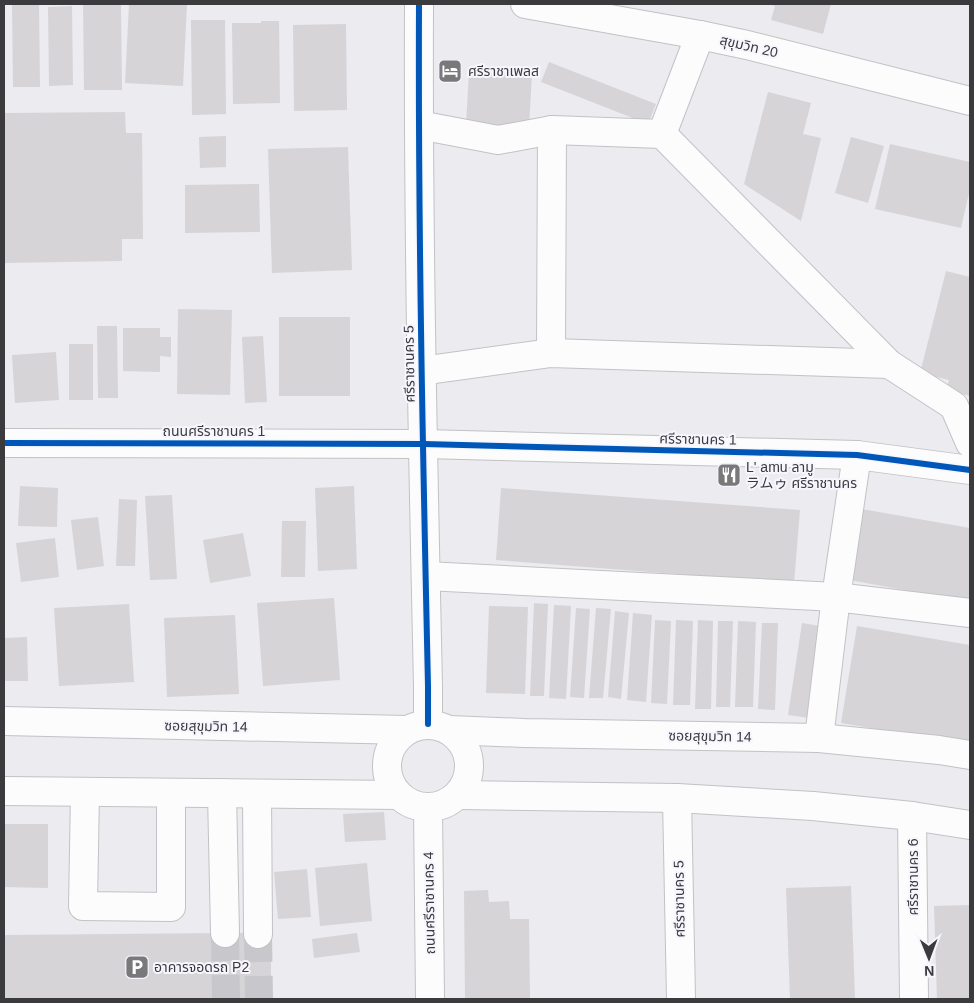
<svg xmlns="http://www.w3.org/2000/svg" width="974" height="1003" viewBox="0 0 974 1003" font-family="Helvetica,'Noto Sans JP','Noto Sans Thai',sans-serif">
  <rect width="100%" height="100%" fill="#ebebf0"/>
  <g fill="#d6d4d6">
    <polygon points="12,4 39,4 40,87 13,87"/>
    <polygon points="83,4 121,4 122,90 84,90"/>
    <polygon points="129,4 187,4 183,86 125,83"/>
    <polygon points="767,4 831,4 823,34 771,20 775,6"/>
    <polygon points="72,6 73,85 49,86 48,7"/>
    <polygon points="191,20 225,20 226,114 192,115"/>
    <polygon points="261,21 279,21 280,103 233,104 232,23 261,23"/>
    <polygon points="346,24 347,110 294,111 293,25"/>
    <polygon points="549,62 656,104 648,124 541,82"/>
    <polygon points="469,71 532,73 529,128 466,125"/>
    <polygon points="768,92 811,103 803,134 821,138 801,221 744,184"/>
    <polygon points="125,112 126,133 142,133 143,239 122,239 122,261 4,263 4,113"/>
    <polygon points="226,136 226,167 200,168 199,137"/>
    <polygon points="851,137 884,146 868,203 835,193"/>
    <polygon points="890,144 970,162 970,189 961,228 875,209"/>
    <polygon points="348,147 352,270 272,273 268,149"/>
    <polygon points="259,184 260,232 185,233 185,185"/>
    <polygon points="946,271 970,277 970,396 946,390 949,380 920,373"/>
    <polygon points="178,309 232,310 230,395 177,394"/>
    <rect x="279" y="317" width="71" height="79"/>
    <polygon points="97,326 117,326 118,398 98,398"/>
    <polygon points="123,328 160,328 160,337 171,337 171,357 160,356 160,372 123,371"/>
    <polygon points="263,336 267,402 245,403 242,337"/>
    <rect x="69" y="344" width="24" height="56"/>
    <polygon points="56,352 59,400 15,403 12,355"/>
    <polygon points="20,486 58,488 57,527 18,526"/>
    <polygon points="354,486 357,569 318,571 315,488"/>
    <polygon points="501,488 800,510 794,583 496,560"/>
    <polygon points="172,495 177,579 150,580 145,496"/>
    <polygon points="119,499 137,500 135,566 116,566"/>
    <polygon points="856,508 970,528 970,602 844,579"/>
    <polygon points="98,517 104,566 77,570 71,520"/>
    <polygon points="282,521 306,521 305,577 281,577"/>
    <polygon points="243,533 251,576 210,583 203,540"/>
    <polygon points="55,538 59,577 21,582 16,543"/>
    <polygon points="334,598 340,680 263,686 257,603"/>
    <polygon points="534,603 548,604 544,696 530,696"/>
    <polygon points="129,604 134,682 59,686 54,608"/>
    <polygon points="554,605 571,606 566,699 549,698"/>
    <polygon points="489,606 528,607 525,694 486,693"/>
    <polygon points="576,608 590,609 584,698 570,697"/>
    <polygon points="596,608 611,609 603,698 589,698"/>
    <polygon points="615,611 629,613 621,699 608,697"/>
    <polygon points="633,613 652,615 646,702 627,700"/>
    <polygon points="235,615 239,694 167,697 164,618"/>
    <polygon points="655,620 671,621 667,704 651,703"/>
    <polygon points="676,620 693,621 690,705 673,705"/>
    <polygon points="698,620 713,621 711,709 695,709"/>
    <polygon points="718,621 733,621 730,707 716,707"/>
    <polygon points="738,621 756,622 753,707 735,707"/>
    <polygon points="762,623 778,623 775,710 758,709"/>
    <polygon points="802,623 845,630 831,721 788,715"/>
    <polygon points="857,626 970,645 970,745 841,723"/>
    <polygon points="27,637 28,681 4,681 4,638"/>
    <polygon points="384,812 386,840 345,842 343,814"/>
    <polygon points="4,824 48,824 48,888 4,887"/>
    <polygon points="367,863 372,921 320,926 315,868"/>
    <polygon points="307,869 311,917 278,919 274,872"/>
    <polygon points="851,886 855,999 790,999 786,888"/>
    <polygon points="488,890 489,902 509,901 510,919 529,919 530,999 465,999 464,891"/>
    <polygon points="970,905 970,999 937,999 934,906"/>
    <polygon points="225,933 271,933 271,999 4,999 4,935"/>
    <polygon points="357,933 360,952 314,958 312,939"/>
  </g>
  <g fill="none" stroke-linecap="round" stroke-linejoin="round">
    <g stroke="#c8c8cc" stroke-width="28" stroke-dasharray="28 14" stroke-linecap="butt">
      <polyline points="225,933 226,999"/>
      <polyline points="258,934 259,999"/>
    </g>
    <g stroke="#c2c2c6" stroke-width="30">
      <g id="minor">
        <path d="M 419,4 C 418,231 423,459 428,686 L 428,724"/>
        <polyline points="525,4 700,35 747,45 970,101"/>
        <polyline points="419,125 498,140 552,130 662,134 889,364 954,406 970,443"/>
        <polyline points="662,134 700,35"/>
        <polyline points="551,353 552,130"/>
        <polyline points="421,371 551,353 889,364"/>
        <polyline points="4,443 424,444 857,455 970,470"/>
        <polyline points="426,576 836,597 970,613"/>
        <polyline points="4,721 407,730"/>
        <circle cx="428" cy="766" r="41"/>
        <polyline points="449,730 524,733 819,738 939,750 970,755"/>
        <polyline points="819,738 836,597 857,455"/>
        <polyline points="4,791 399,795"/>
        <polyline points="85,792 83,906 171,907 171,793"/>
        <polyline points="222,793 225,933"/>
        <polyline points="257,794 258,934"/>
        <polyline points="458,795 677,798 813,806 912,816 970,825"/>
        <polyline points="677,798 681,999"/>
        <polyline points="428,807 430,999"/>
        <polyline points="912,816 914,999"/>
      </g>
    </g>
    <use href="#minor" stroke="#fcfcfd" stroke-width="28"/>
    <g stroke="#f7f6fe" stroke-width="9">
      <g id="cycleway">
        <path d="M 419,4 C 418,231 423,459 428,686 L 428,724"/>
        <polyline points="4,443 424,444 857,455 970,470"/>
      </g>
    </g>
    <use href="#cycleway" stroke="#0057b8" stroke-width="6"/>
  </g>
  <defs>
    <g id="hotel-square" transform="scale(1.25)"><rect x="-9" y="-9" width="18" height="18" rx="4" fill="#79797c" stroke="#f7f6fe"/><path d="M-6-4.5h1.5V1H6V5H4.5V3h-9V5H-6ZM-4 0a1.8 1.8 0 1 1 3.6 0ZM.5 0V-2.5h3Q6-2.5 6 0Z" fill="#fff"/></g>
    <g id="restaurant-square" transform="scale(1.25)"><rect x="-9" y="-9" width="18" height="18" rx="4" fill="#79797c" stroke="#f7f6fe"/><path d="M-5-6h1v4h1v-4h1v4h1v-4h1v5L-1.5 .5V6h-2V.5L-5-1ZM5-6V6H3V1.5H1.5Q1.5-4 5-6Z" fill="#fff"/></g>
    <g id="parking-square" transform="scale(1.25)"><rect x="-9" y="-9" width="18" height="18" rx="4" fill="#79797c" stroke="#f7f6fe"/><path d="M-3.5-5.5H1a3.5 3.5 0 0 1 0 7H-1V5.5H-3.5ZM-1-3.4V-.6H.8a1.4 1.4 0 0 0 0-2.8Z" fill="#fff"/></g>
  </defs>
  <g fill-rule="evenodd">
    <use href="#hotel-square" x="450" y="71"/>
    <use href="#restaurant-square" x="729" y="475"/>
    <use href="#parking-square" x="137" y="967"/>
  </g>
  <g text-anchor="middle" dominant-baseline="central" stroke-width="4" stroke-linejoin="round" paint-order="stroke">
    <g font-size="14" fill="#3b3b3e" stroke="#f7f6fe">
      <text transform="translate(749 46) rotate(13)">สุขุมวิท 20</text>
      <text transform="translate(409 364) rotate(-91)">ศรีราชานคร 5</text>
      <text x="214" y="431">ถนนศรีราชานคร 1</text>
      <text transform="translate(698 439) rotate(1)">ศรีราชานคร 1</text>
      <text transform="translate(206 726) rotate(1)">ซอยสุขุมวิท 14</text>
      <text transform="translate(710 736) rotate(1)">ซอยสุขุมวิท 14</text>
      <text transform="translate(913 877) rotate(-90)">ศรีราชานคร 6</text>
      <text transform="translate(679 899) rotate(-91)">ศรีราชานคร 5</text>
      <text transform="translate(429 903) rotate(-91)">ถนนศรีราชานคร 4</text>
    </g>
    <g font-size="14" fill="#3b3b3e" stroke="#f7f6fe" text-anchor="start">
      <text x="468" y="71">ศรีราชาเพลส</text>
      <text x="746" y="467">L' amu ลามู<tspan x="746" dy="16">ラムゥ ศรีราชานคร</tspan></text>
      <text x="154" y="967">อาคารจอดรถ P2</text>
    </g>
  </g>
  <rect width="974" height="1003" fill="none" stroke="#3b3b3e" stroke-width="10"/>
  <g transform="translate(929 958) rotate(179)" stroke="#f7f6fe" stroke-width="4" paint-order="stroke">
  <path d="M0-4L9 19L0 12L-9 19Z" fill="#3b3b3e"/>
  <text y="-8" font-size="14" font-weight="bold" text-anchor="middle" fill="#3b3b3e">N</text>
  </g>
</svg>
